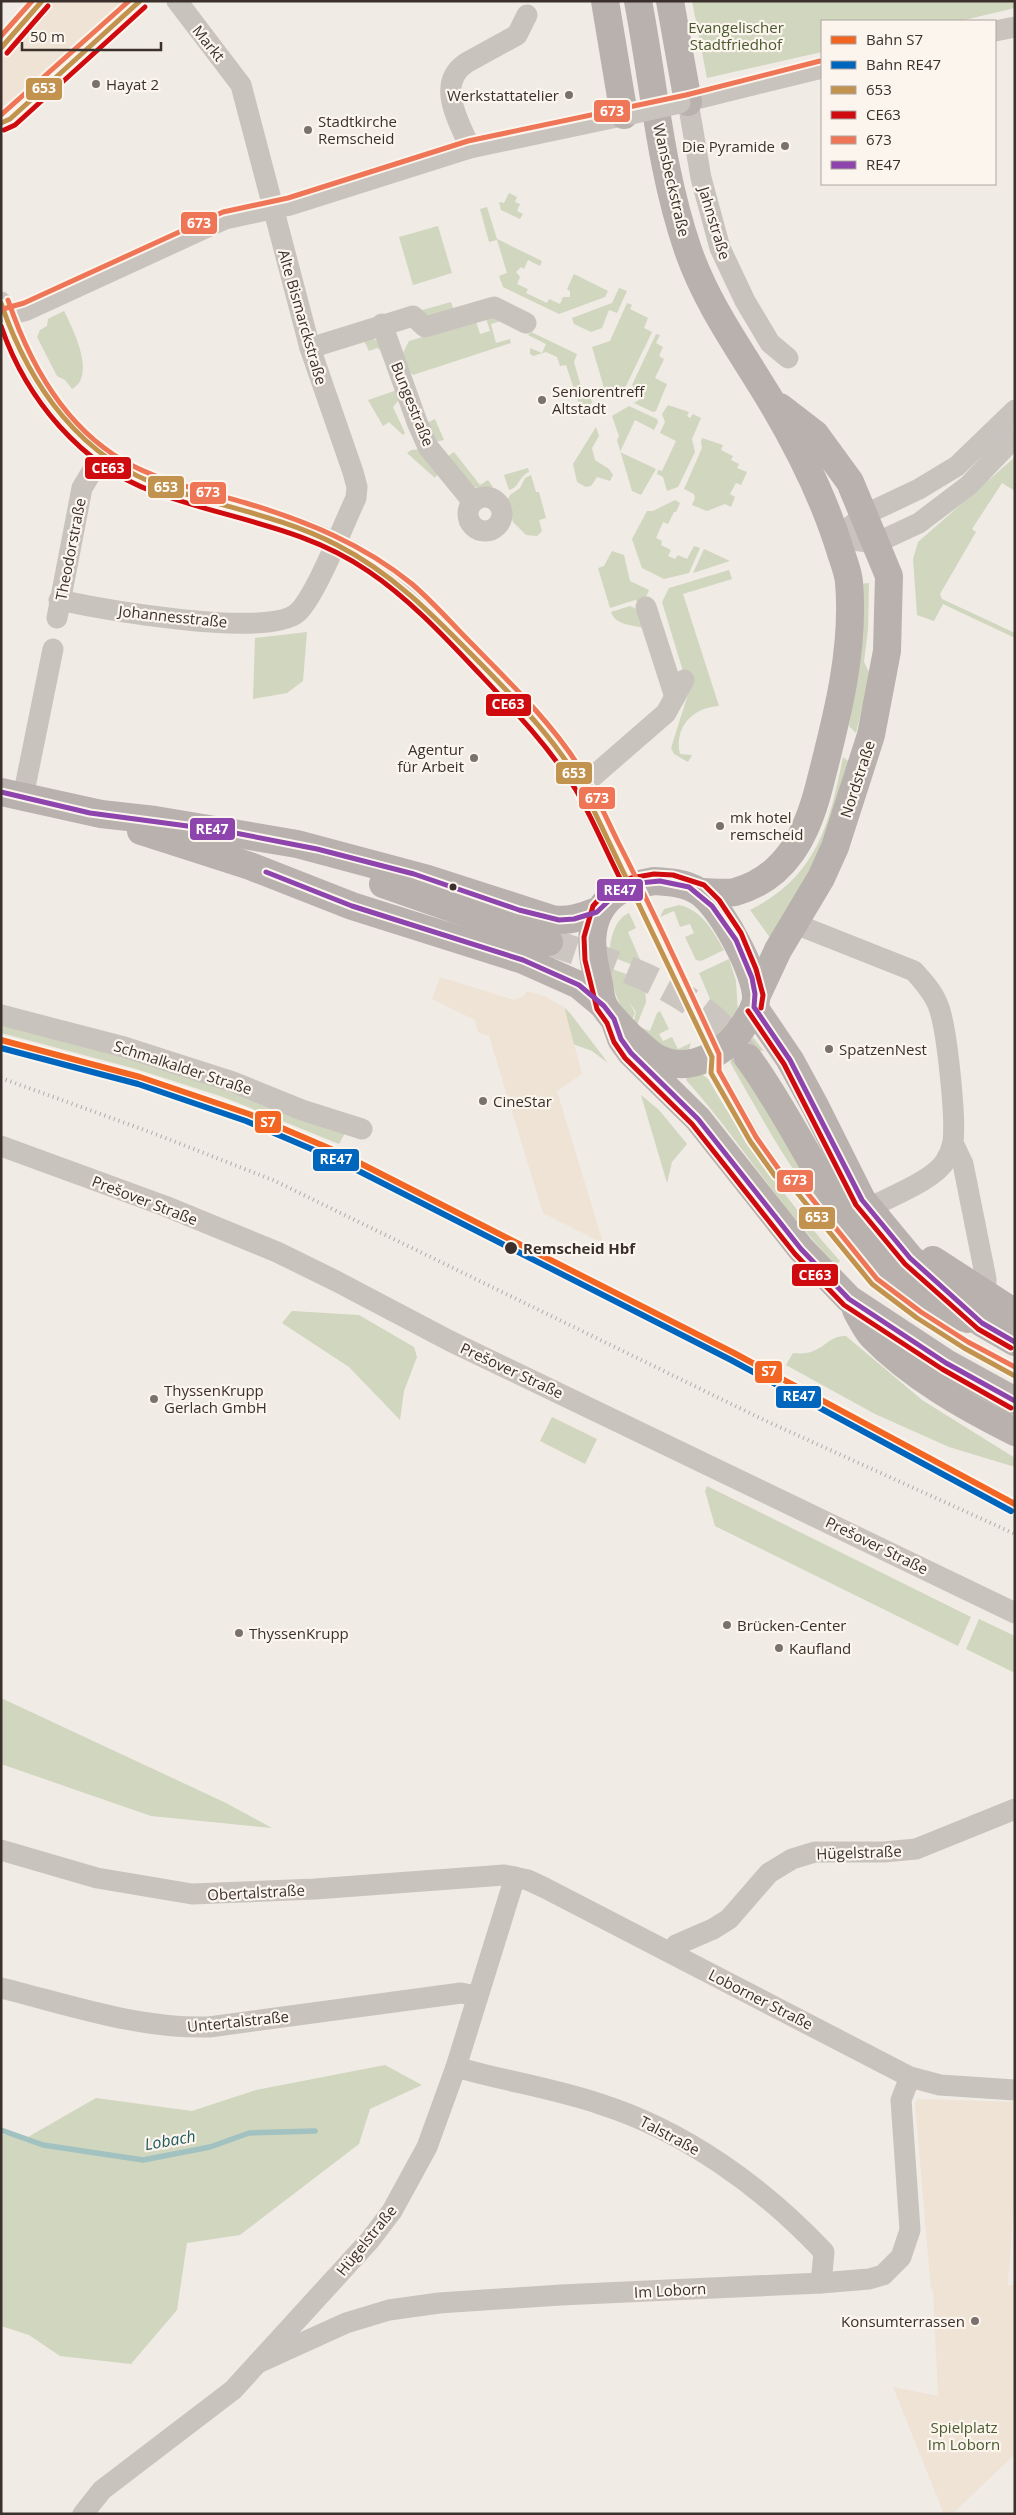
<svg xmlns="http://www.w3.org/2000/svg" width="1016" height="2515" viewBox="0 0 1016 2515" font-family="'Open Sans',sans-serif">
  <rect width="100%" height="100%" fill="#f0ebe5"/>
  <g fill="#d1d6bf">
    <polygon points="692,1 1015,1 1015,8 960,21 822,21 822,52 707,78"/>
    <polygon points="509,193 517,197 515,202 520,204 517,211 523,214 520,219 501,210 499,202 504,203"/>
    <polygon points="487,207 497,239 542,261 540,266 528,260 524,269 521,267 516,272 520,277 517,284 528,289 526,293 547,303 549,299 560,304 563,297 570,297 570,291 567,289 574,274 608,291 605,297 559,314 503,287 499,276 507,273 497,240 489,242 480,209"/>
    <polygon points="438,226 452,273 413,285 399,237"/>
    <polygon points="619,288 627,291 617,313 609,310 602,328 591,332 574,324 572,318 612,303"/>
    <polygon points="451,302 454,311 424,320 419,311"/>
    <polygon points="627,303 632,305 630,309 648,318 644,328 652,332 624,390 614,394 605,391 592,347 610,341"/>
    <path d="M 64,311 C 73,329 97,376 72,389 L 65,380 L 57,376 L 37,337 L 40,330 L 47,326 L 48,319 Z"/>
    <polygon points="495,315 504,320 491,324 496,343 510,339 511,343 413,375 410,372 403,353 409,341 476,321 480,334 490,331 486,318"/>
    <polygon points="531,332 577,354 574,362 582,390 589,394 592,402 583,417 577,414 576,409 580,407 566,365 560,366 557,357 546,352 533,356 530,354 530,348 542,353 546,344 528,335"/>
    <polygon points="656,334 660,335 656,343 663,347 659,356 664,359 655,378 667,384 656,411 653,412 634,403 642,398 632,385"/>
    <polygon points="373,339 379,341 380,350 377,348 369,351 364,341"/>
    <polygon points="400,389 404,394 393,407 405,433 403,435 389,422 383,426 368,400"/>
    <polygon points="668,405 689,412 687,416 690,418 693,414 701,418 692,439 695,452 678,487 667,491 663,477 657,474 658,470 662,471 676,441 660,433 665,422 662,414"/>
    <polygon points="629,406 657,419 658,422 654,430 635,420 620,452 656,469 641,495 632,491 617,440 619,436 612,416"/>
    <polygon points="435,419 444,440 435,442 427,427 429,422"/>
    <polygon points="596,427 599,436 592,448 595,460 609,469 613,475 610,481 597,477 591,486 586,487 577,482 573,464"/>
    <polygon points="702,438 723,445 721,450 733,456 731,460 739,464 737,468 747,472 741,485 736,483 730,494 735,497 731,507 725,504 707,511 692,505 695,498 694,494 684,489 702,448 701,442"/>
    <polygon points="423,449 439,472 435,478 407,453 411,450"/>
    <polygon points="454,452 480,485 488,480 493,487 488,489 465,486 447,457"/>
    <polygon points="1015,457 1015,491 1002,483 972,529 976,532 940,594 942,599 1015,633 1015,638 943,604 934,621 917,615 913,559 918,542"/>
    <path d="M 528,468 L 529,472 C 519,476 519,488 509,490 L 504,475 Z"/>
    <polygon points="531,475 536,492 539,492 546,518 539,520 542,531 537,536 526,535 513,522 507,501 510,495 520,488 525,478"/>
    <polygon points="675,500 680,503 676,512 674,512 668,524 663,522 656,538 662,541 661,545 671,550 668,556 675,559 678,555 687,559 694,546 700,548 689,573 664,579 642,568 632,539 647,511 653,511"/>
    <polygon points="704,549 730,561 693,573"/>
    <polygon points="612,551 624,555 630,581 649,590 643,604 635,600 610,608 598,568 604,566"/>
    <path d="M 729,570 L 732,579 L 683,594 L 719,706 C 692,708 674,727 680,754 L 692,755 L 688,762 L 674,754 L 671,748 L 689,691 L 662,602 L 669,588 Z"/>
    <polygon points="869,583 868,630 864,662 870,674 856,733 849,726 856,678 858,584"/>
    <path d="M 630,606 L 641,611 L 644,628 C 632,625 615,625 611,612 Z"/>
    <polygon points="307,632 303,681 287,693 253,699 255,638"/>
    <path d="M 843,757 L 848,761 L 821,851 L 771,939 L 750,910 C 817,876 829,826 843,757 Z"/>
    <path d="M 679,905 C 702,910 713,931 724,950 L 701,961 L 696,960 L 685,937 L 694,933 L 690,924 L 680,927 L 674,911 L 660,917 L 664,909 Z"/>
    <path d="M 629,913 L 636,928 L 628,932 L 644,969 L 609,956 C 610,941 614,919 629,913 Z"/>
    <polygon points="729,959 736,981 738,1013 718,1041 714,1032 722,1027 699,973"/>
    <path d="M 609,968 L 635,977 L 645,985 L 646,1002 L 637,1025 L 634,1020 L 636,1012 L 629,1002 L 635,1013 L 632,1020 L 636,1026 L 650,1031 L 657,1013 L 660,1011 L 669,1029 L 659,1034 L 663,1041 L 672,1037 L 678,1049 L 691,1043 L 688,1052 C 681,1058 674,1056 666,1053 C 633,1041 614,1000 609,968 Z"/>
    <polygon points="564,1007 570,1013 608,1063 592,1051 573,1044"/>
    <polygon points="1,1023 145,1062 345,1133 339,1144 223,1097 136,1069 1,1033"/>
    <path d="M 752,1036 L 764,1051 L 756,1050 L 852,1244 L 851,1246 C 801,1190 766,1126 730,1062 Z"/>
    <polygon points="719,1068 722,1068 777,1164 776,1166 774,1166 745,1123 716,1071"/>
    <path d="M 702,1074 L 708,1079 C 747,1145 789,1204 840,1261 L 836,1265 C 780,1208 739,1139 686,1080 L 687,1077 Z"/>
    <polygon points="641,1095 659,1110 687,1144 672,1162 667,1183"/>
    <polygon points="292,1311 359,1315 414,1347 417,1357 404,1391 400,1420 349,1367 282,1323"/>
    <path d="M 846,1336 L 922,1400 L 1015,1458 L 1015,1467 L 949,1447 L 875,1414 L 786,1365 L 793,1353 C 822,1357 826,1335 846,1336 Z"/>
    <polygon points="552,1417 597,1439 585,1464 540,1441"/>
    <polygon points="707,1486 971,1617 958,1646 715,1526 705,1491"/>
    <polygon points="979,1619 1015,1636 1015,1673 966,1649"/>
    <polygon points="1,1698 224,1802 272,1828 151,1816 1,1764"/>
    <polygon points="385,2065 422,2085 370,2109 359,2144 240,2235 187,2243 177,2310 131,2364 60,2356 29,2335 1,2326 1,2134 28,2137 96,2098 192,2111 256,2090"/>
  </g>
  <g fill="#eee3d5">
    <polygon points="47,1 131,1 13,108 1,112 1,57"/>
    <polygon points="440,977 514,1000 524,996 527,991 546,997 564,1007 582,1074 557,1091 603,1243 543,1213 489,1036 478,1032 475,1020 432,999"/>
    <polygon points="918,2099 1015,2102 1015,2186 1008,2285 1015,2285 1015,2454 952,2514 944,2514 893,2387 938,2396 933,2289 931,2289 915,2103"/>
  </g>
  <g fill="none" stroke-linecap="round" stroke-linejoin="round">
    <polyline stroke="#a1c2c1" stroke-width="5.5" points="1,2130 43,2145 143,2160 210,2147 249,2133 315,2131"/>
    <path stroke="#ccc6c0" stroke-width="28" stroke-dasharray="28 14" stroke-linecap="butt" d="M 549,942 C 605,961 668,979 714,1020 C 726,1032 737,1044 747,1057"/>
    <g stroke="#c9c3be" stroke-width="21">
      <polyline points="995,31 1015,27"/>
      <polyline points="688,102 701,178 720,248 745,301 770,343 788,358"/>
      <polyline points="680,103 822,68"/>
      <path d="M 470,148 C 459,121 435,84 466,63 L 517,35 L 527,15"/>
      <path d="M 1,302 C 23,379 78,458 156,485 C 222,508 294,517 356,554 C 401,581 437,619 474,657 C 512,697 552,737 581,785 C 588,796 593,809 599,821 C 610,843 621,864 632,885"/>
      <polyline points="1,317 27,310 225,219 290,205 470,148 631,114"/>
      <polyline points="382,324 417,422 428,447 473,502"/>
      <polyline points="310,348 413,316 425,327 494,307 526,323"/>
      <circle cx="485" cy="514" r="17"/>
      <polyline points="837,538 864,515 919,489 957,466 1015,410"/>
      <polyline points="837,538 876,543 919,523 969,485 1015,437"/>
      <path d="M 59,600 C 101,609 266,639 297,613 C 315,598 344,523 356,498 L 357,487 L 353,472 L 310,348 L 241,85 L 177,1"/>
      <polyline points="646,607 675,697"/>
      <polyline points="57,618 82,488 102,455"/>
      <polyline points="582,786 666,713 684,680"/>
      <polyline points="23,797 53,649"/>
      <path d="M 793,923 L 914,971 C 923,981 933,992 938,1005 C 947,1027 956,1118 953,1142 C 952,1147 949,1155 946,1160 C 935,1180 889,1197 869,1208"/>
      <polyline points="1,1015 124,1047 233,1082 302,1110 362,1129"/>
      <polyline points="953,1143 963,1164 986,1279 986,1295"/>
      <polyline points="1,1146 165,1206 277,1252 336,1281 450,1341 1015,1613"/>
      <polyline points="1,1850 97,1878 192,1894 315,1889 504,1875 528,1880 545,1888 910,2077 940,2085 1015,2090"/>
      <polyline points="671,1952 676,1945 713,1929 729,1919 769,1873 792,1859 815,1852 884,1852 916,1849 1015,1809"/>
      <path d="M 1,1988 C 70,2005 138,2029 209,2027 L 461,1993 L 477,1996"/>
      <path d="M 456,2067 C 504,2081 553,2088 600,2104 C 685,2131 763,2187 824,2252 L 821,2283"/>
      <polyline points="258,2363 346,2323 389,2310 439,2303 561,2295 821,2283 869,2279 883,2275 901,2257 910,2230 901,2100 910,2077"/>
      <polyline points="83,2514 102,2490 233,2390 370,2240 392,2211 427,2147 456,2067 515,1877"/>
    </g>
    <g stroke="#b8b1ad" stroke-width="28">
      <polyline points="605,1 624,115"/>
      <path d="M 638,1 C 654,84 660,169 688,250 C 707,305 741,351 771,401 C 799,448 825,500 841,553 C 844,562 848,572 849,582 C 855,651 836,721 819,787 C 807,834 786,878 735,892 C 725,894 711,892 700,892"/>
      <polyline points="670,1 688,102"/>
      <path d="M 1,792 L 101,814 L 155,820 L 297,844 L 428,879 L 552,919 C 570,922 584,916 600,910"/>
      <polyline points="141,831 250,866 352,906 523,960 579,985 604,1006"/>
      <path d="M 654,881 C 670,882 685,883 698,891 C 720,904 758,975 756,1000 C 755,1007 751,1014 747,1020 C 729,1051 691,1077 655,1057 C 646,1051 637,1042 629,1035 C 621,1026 610,1017 604,1006 C 601,1000 600,991 599,984 C 591,954 585,919 612,896 C 624,886 640,884 654,881 Z"/>
      <polyline points="383,884 549,942"/>
      <polyline points="756,997 778,950 821,878 835,847 871,735 887,651 889,576 850,482 815,434 780,407"/>
      <polyline points="754,1007 790,1060 815,1106 862,1200 910,1258 982,1323 1015,1342"/>
      <polyline points="614,1019 621,1039 631,1053 698,1119 801,1249 849,1299 946,1363 1015,1401"/>
      <path d="M 748,1058 C 810,1140 859,1290 968,1319"/>
      <polyline points="933,1260 1015,1313"/>
      <path d="M 856,1310 C 861,1319 866,1329 872,1336 C 912,1377 965,1407 1015,1432"/>
    </g>
    <polyline stroke="#b1aca8" stroke-width="4" stroke-dasharray="1 4" stroke-linecap="butt" points="1,1078 150,1132 273,1180 764,1420 1015,1534"/>
    <polyline stroke="#c9c3be" stroke-width="21" points="631,114 680,103"/>
    <g stroke="#fbf5ee" stroke-width="9">
      <g id="bus-1">
        <polyline points="1,48 42,1"/>
        <polyline points="1,123 10,119 140,1"/>
        <path d="M 1,303 C 29,385 81,460 167,488 C 223,507 283,517 337,545 C 394,574 435,617 480,663 C 519,703 559,743 585,792 L 712,1057 L 711,1073 L 750,1141 L 775,1176 L 794,1189 L 872,1284 L 917,1318 L 964,1348 L 1015,1376"/>
      </g>
    </g>
    <g stroke="#fbf5ee" stroke-width="9">
      <g id="bus-2">
        <polyline points="7,53 48,6"/>
        <polyline points="4,130 15,125 145,7"/>
        <path d="M 1,326 C 26,399 81,465 154,492 C 226,519 303,526 368,571 C 408,598 442,634 475,669 C 511,707 548,745 576,790 C 594,821 608,856 625,888"/>
        <polyline points="761,1008 763,995 756,969 741,933 719,900 704,885 673,875 654,874 631,878 607,890 593,906 584,937 585,960 597,1009 607,1023 614,1042 625,1058 692,1124 795,1254 844,1305 942,1369 1011,1408"/>
        <polyline points="748,1011 784,1064 856,1205 905,1264 978,1329 1011,1348"/>
      </g>
    </g>
    <g stroke="#fbf5ee" stroke-width="9">
      <g id="bus-3">
        <polyline points="1,36 32,1"/>
        <polyline points="1,115 129,1"/>
        <path d="M 8,300 C 30,365 68,433 133,466 C 169,484 208,492 246,503 C 306,521 363,544 412,584 C 434,603 453,625 474,646 C 510,683 549,720 578,765 C 594,789 605,816 618,842 C 654,912 686,983 719,1054 L 719,1071 L 756,1137 L 780,1171 L 800,1184 L 877,1279 L 921,1312 L 968,1342 L 1015,1367"/>
        <polyline points="3,309 24,303 223,212 288,198 468,141 686,95 820,61"/>
      </g>
    </g>
    <g stroke="#fbf5ee" stroke-width="9">
      <g id="bus-4">
        <polyline points="1,792 90,813 225,831 317,849 414,874 519,910 559,920 574,919 597,912 620,890 639,883 660,881 689,887 712,906 736,940 752,978 755,994 754,1007 790,1060 862,1200 910,1258 982,1323 1015,1342"/>
        <polyline points="266,872 352,906 523,960 579,985 604,1006 614,1019 621,1039 631,1053 698,1119 801,1249 849,1299 946,1363 1015,1401"/>
      </g>
    </g>
    <use href="#bus-1" stroke="#c1934f" stroke-width="5"/>
    <use href="#bus-2" stroke="#d00b10" stroke-width="5"/>
    <use href="#bus-3" stroke="#ee7656" stroke-width="5"/>
    <use href="#bus-4" stroke="#8e44ad" stroke-width="5"/>
    <g stroke="#fbf5ee" stroke-width="10">
      <polyline id="rail-1" points="1,1040 140,1077 249,1114 338,1152 734,1353 1015,1504"/>
    </g>
    <g stroke="#fbf5ee" stroke-width="10">
      <polyline id="rail-2" points="1,1048 138,1084 246,1121 335,1159 731,1360 1011,1511"/>
    </g>
    <use href="#rail-1" stroke="#f26522" stroke-width="6"/>
    <use href="#rail-2" stroke="#0065bd" stroke-width="6"/>
  </g>
  <g fill="#7a716c" stroke="#fbf5ee" stroke-width="2">
    <circle cx="96" cy="84" r="5"/>
    <circle cx="569" cy="95" r="5"/>
    <circle cx="308" cy="130" r="5"/>
    <circle cx="785" cy="146" r="5"/>
    <circle cx="542" cy="400" r="5"/>
    <circle cx="474" cy="758" r="5"/>
    <circle cx="720" cy="826" r="5"/>
    <circle cx="829" cy="1049" r="5"/>
    <circle cx="483" cy="1101" r="5"/>
    <circle cx="154" cy="1399" r="5"/>
    <circle cx="727" cy="1625" r="5"/>
    <circle cx="239" cy="1633" r="5"/>
    <circle cx="779" cy="1648" r="5"/>
    <circle cx="975" cy="2321" r="5"/>
  </g>
  <g fill="#3b302b" stroke="#fbf5ee" stroke-width="2">
    <circle cx="453" cy="887" r="4.5"/>
    <circle cx="511" cy="1248" r="7"/>
  </g>
  <g text-anchor="middle" dominant-baseline="central" stroke-width="4.5" stroke-linejoin="round" paint-order="stroke">
    <g font-size="15" fill="#4a5a2e" stroke="#fbf5ee">
      <text x="736" y="27">Evangelischer<tspan x="736" dy="17">Stadtfriedhof</tspan></text>
      <text x="964" y="2427">Spielplatz<tspan x="964" dy="17">Im Loborn</tspan></text>
    </g>
    <g font-size="15" fill="#3b302b" stroke="#fbf5ee">
      <text transform="translate(209 43) rotate(51)">Markt</text>
      <text transform="translate(672 180) rotate(77)">Wansbeckstraße</text>
      <text transform="translate(715 223) rotate(73)">Jahnstraße</text>
      <text transform="translate(303 317) rotate(74)">Alte Bismarckstraße</text>
      <text transform="translate(413 404) rotate(68)">Bungestraße</text>
      <text transform="translate(70 549) rotate(-79)">Theodorstraße</text>
      <text transform="translate(173 616) rotate(6)">Johannesstraße</text>
      <text transform="translate(857 779) rotate(-72)">Nordstraße</text>
      <text transform="translate(183 1067) rotate(18)">Schmalkalder Straße</text>
      <text transform="translate(145 1200) rotate(21)">Prešover Straße</text>
      <text transform="translate(512 1370) rotate(25)">Prešover Straße</text>
      <text transform="translate(877 1545) rotate(26)">Prešover Straße</text>
      <text transform="translate(859 1852) rotate(-2)">Hügelstraße</text>
      <text transform="translate(256 1892) rotate(-3)">Obertalstraße</text>
      <text transform="translate(761 1999) rotate(27)">Loborner Straße</text>
      <text transform="translate(238 2021) rotate(-6)">Untertalstraße</text>
      <text transform="translate(670 2135) rotate(28)">Talstraße</text>
      <text transform="translate(366 2240) rotate(-51)">Hügelstraße</text>
      <text transform="translate(670 2290) rotate(-3)">Im Loborn</text>
    </g>
    <g font-size="15" fill="#3b302b" stroke="#fbf5ee" text-anchor="start">
      <text x="106" y="84">Hayat 2</text>
      <text x="559" y="95" text-anchor="end">Werkstattatelier</text>
      <text x="318" y="121">Stadtkirche<tspan x="318" dy="17">Remscheid</tspan></text>
      <text x="775" y="146" text-anchor="end">Die Pyramide</text>
      <text x="552" y="391">Seniorentreff<tspan x="552" dy="17">Altstadt</tspan></text>
      <text x="464" y="749" text-anchor="end">Agentur<tspan x="464" dy="17">für Arbeit</tspan></text>
      <text x="730" y="817">mk hotel<tspan x="730" dy="17">remscheid</tspan></text>
      <text x="839" y="1049">SpatzenNest</text>
      <text x="493" y="1101">CineStar</text>
      <text x="164" y="1390">ThyssenKrupp<tspan x="164" dy="17">Gerlach GmbH</tspan></text>
      <text x="737" y="1625">Brücken-Center</text>
      <text x="249" y="1633">ThyssenKrupp</text>
      <text x="789" y="1648">Kaufland</text>
      <text x="965" y="2321" text-anchor="end">Konsumterrassen</text>
    </g>
    <g font-size="15" font-weight="bold" fill="#3b302b" stroke="#fbf5ee" text-anchor="start">
      <text x="523" y="1248">Remscheid Hbf</text>
    </g>
    <g font-size="16" font-style="italic" fill="#1f5a5e" stroke="#fbf5ee">
      <text transform="translate(170 2140) rotate(-10)">Lobach</text>
    </g>
  </g>
  <g stroke="#fbf5ee" stroke-width="2">
    <rect x="25" y="77" width="38" height="24" rx="5" fill="#c1934f"/>
    <rect x="593" y="99" width="38" height="24" rx="5" fill="#ee7656"/>
    <rect x="180" y="211" width="38" height="24" rx="5" fill="#ee7656"/>
    <rect x="84" y="456" width="48" height="24" rx="5" fill="#d00b10"/>
    <rect x="147" y="475" width="38" height="24" rx="5" fill="#c1934f"/>
    <rect x="189" y="481" width="38" height="24" rx="5" fill="#ee7656"/>
    <rect x="485" y="693" width="47" height="24" rx="5" fill="#d00b10"/>
    <rect x="555" y="761" width="38" height="24" rx="5" fill="#c1934f"/>
    <rect x="578" y="786" width="38" height="24" rx="5" fill="#ee7656"/>
    <rect x="189" y="817" width="47" height="24" rx="5" fill="#8e44ad"/>
    <rect x="596" y="878" width="48" height="24" rx="5" fill="#8e44ad"/>
    <rect x="254" y="1110" width="28" height="24" rx="5" fill="#f26522"/>
    <rect x="312" y="1148" width="48" height="24" rx="5" fill="#0065bd"/>
    <rect x="776" y="1169" width="38" height="24" rx="5" fill="#ee7656"/>
    <rect x="798" y="1206" width="38" height="24" rx="5" fill="#c1934f"/>
    <rect x="791" y="1263" width="48" height="24" rx="5" fill="#d00b10"/>
    <rect x="754" y="1360" width="29" height="24" rx="5" fill="#f26522"/>
    <rect x="775" y="1385" width="47" height="24" rx="5" fill="#0065bd"/>
  </g>
  <g font-size="14" text-anchor="middle" font-weight="bold" fill="#fff">
    <text x="44" y="93">653</text>
    <text x="612" y="116">673</text>
    <text x="199" y="228">673</text>
    <text x="108" y="473">CE63</text>
    <text x="166" y="492">653</text>
    <text x="208" y="497">673</text>
    <text x="508" y="709">CE63</text>
    <text x="574" y="778">653</text>
    <text x="597" y="803">673</text>
    <text x="212" y="834">RE47</text>
    <text x="620" y="895">RE47</text>
    <text x="268" y="1127">S7</text>
    <text x="336" y="1164">RE47</text>
    <text x="795" y="1185">673</text>
    <text x="817" y="1222">653</text>
    <text x="815" y="1280">CE63</text>
    <text x="769" y="1376">S7</text>
    <text x="799" y="1401">RE47</text>
  </g>
  <rect width="1016" height="2515" fill="none" stroke="#3b302b" stroke-width="5"/>
  <rect x="821" y="20" width="175" height="165" fill="#fbf5ee" stroke="#aea6a0"/>
  <rect x="831" y="36" width="25" height="8" fill="#f26522" stroke="#aea6a0"/>
  <text x="866" y="45" font-size="15" fill="#3b302b">Bahn S7</text>
  <rect x="831" y="61" width="25" height="8" fill="#0065bd" stroke="#aea6a0"/>
  <text x="866" y="70" font-size="15" fill="#3b302b">Bahn RE47</text>
  <rect x="831" y="86" width="25" height="8" fill="#c1934f" stroke="#aea6a0"/>
  <text x="866" y="95" font-size="15" fill="#3b302b">653</text>
  <rect x="831" y="111" width="25" height="8" fill="#d00b10" stroke="#aea6a0"/>
  <text x="866" y="120" font-size="15" fill="#3b302b">CE63</text>
  <rect x="831" y="136" width="25" height="8" fill="#ee7656" stroke="#aea6a0"/>
  <text x="866" y="145" font-size="15" fill="#3b302b">673</text>
  <rect x="831" y="161" width="25" height="8" fill="#8e44ad" stroke="#aea6a0"/>
  <text x="866" y="170" font-size="15" fill="#3b302b">RE47</text>
  <path d="M22 42v8h139v-8" fill="none" stroke="#3b302b" stroke-width="2.5"/>
  <text x="30" y="42" font-size="15" fill="#3b302b" stroke="#fbf5ee" stroke-width="4" paint-order="stroke">50 m</text>
</svg>
